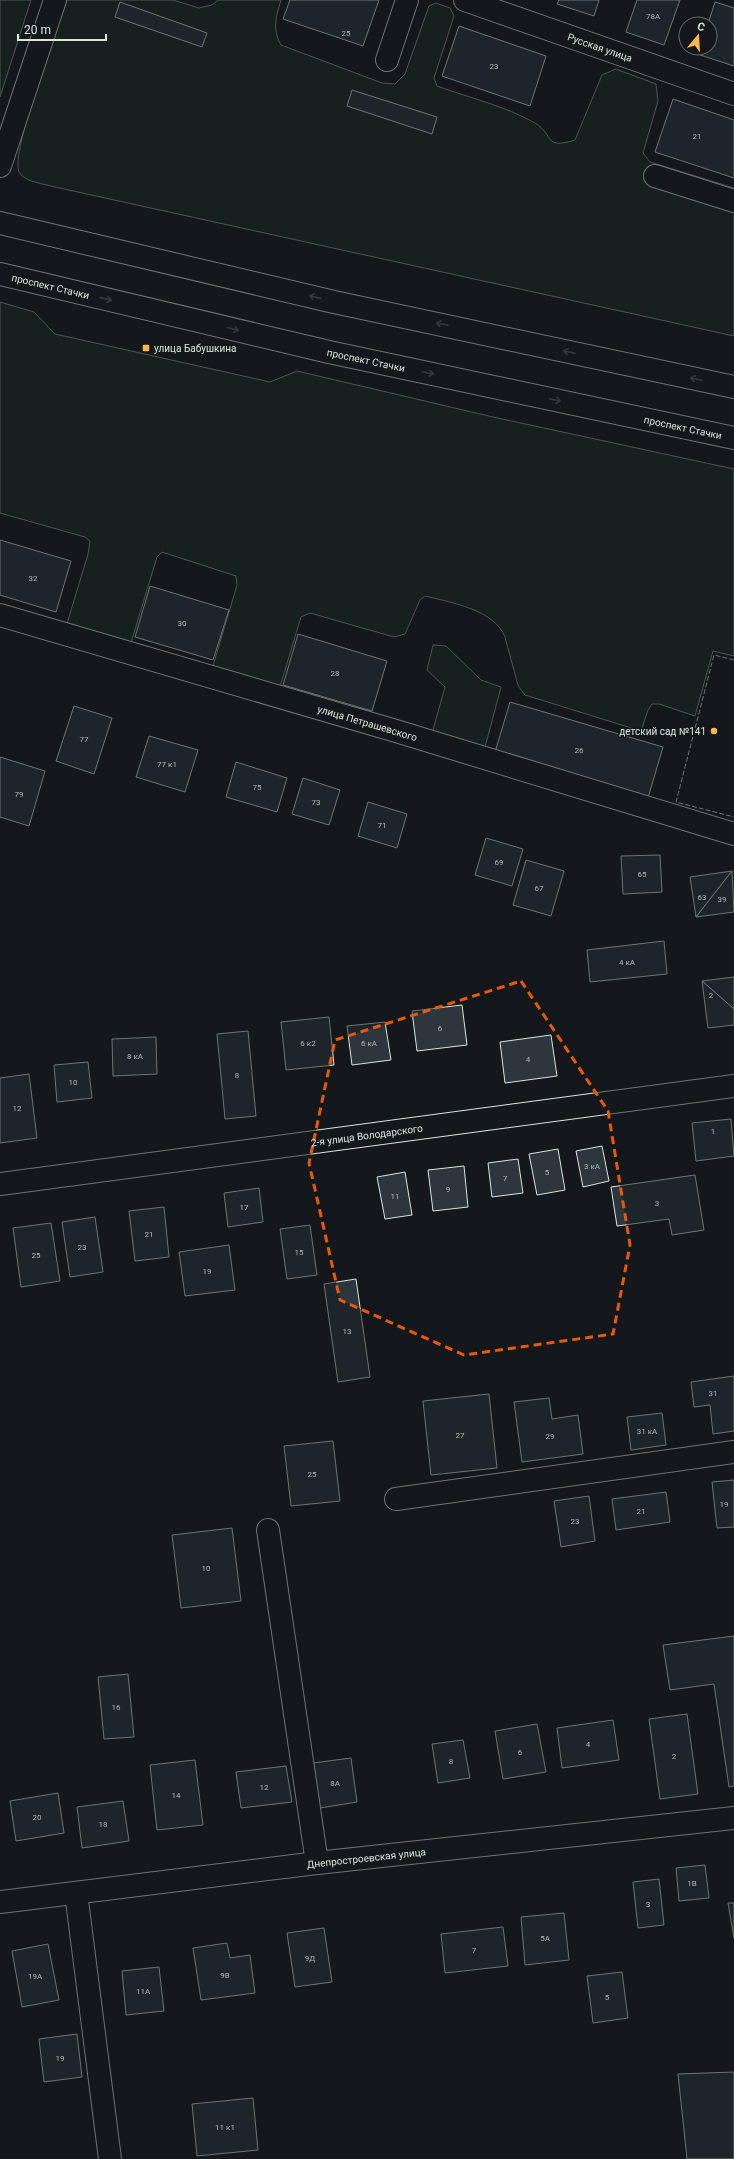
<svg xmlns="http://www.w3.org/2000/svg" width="734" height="2159" viewBox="0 0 734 2159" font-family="Roboto,sans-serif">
  <rect width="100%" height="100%" fill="#14181c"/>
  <g fill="#1a2d24" stroke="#939e99">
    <polygon points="0,0 31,0 0,97"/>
    <path d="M 67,0 L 173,0 L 199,8 L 212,5 L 218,0 L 281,0 C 276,17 272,29 281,45 L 382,83 L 395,84 L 405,74 L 429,6 L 436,3 L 450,8 L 454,16 L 434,78 L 437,86 C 470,98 505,106 535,123 C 555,135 543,150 575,140 L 602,75 L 616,69 L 656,84 L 658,101 L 643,153 L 650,162 L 734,188 L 734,336 L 55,187 C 45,184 24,182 19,172 C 10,153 58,26 67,0 Z"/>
    <path d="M 0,302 L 34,312 L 55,334 L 270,382 L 297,371 L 493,417 L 734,469 L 734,656 L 713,651 L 695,716 L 659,704 L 652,704 L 648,710 L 641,731 L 525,695 C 514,682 518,681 513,667 C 510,657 508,647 505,637 C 495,610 450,602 425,596 L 420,600 L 405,634 L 394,637 L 310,613 L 301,617 L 279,690 L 212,669 L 237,585 L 236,576 L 162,552 L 157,557 L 130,646 L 66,627 L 88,554 L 90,541 L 85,537 L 0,513 Z"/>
    <polygon points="433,645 446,646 481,680 501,687 484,751 431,737 445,687 427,670"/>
  </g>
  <g fill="#2c363c" stroke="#d8e6dc">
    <polygon points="290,0 379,0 363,46 283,19"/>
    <polygon points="559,0 599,0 594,16 557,4"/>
    <polygon points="637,0 680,0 664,45 626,32"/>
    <polygon points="120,2 207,33 202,47 115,17"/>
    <polygon points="715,2 734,8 734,66 697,54 699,48 710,48 710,24 708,24"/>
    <polygon points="459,26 546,56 530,106 442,76"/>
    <polygon points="352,90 437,117 432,134 347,106"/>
    <polygon points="673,99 734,120 734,178 655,152"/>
    <polygon points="0,540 71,561 56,612 0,595"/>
    <polygon points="150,586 229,610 213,660 135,637"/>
    <polygon points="298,634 387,661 372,711 283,685"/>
    <polygon points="510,702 663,747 648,798 495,752"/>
    <polygon points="74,706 112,718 94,774 56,761"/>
    <polygon points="149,736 198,750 185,792 136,777"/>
    <polygon points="0,757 45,771 29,826 0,817"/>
    <polygon points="236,762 287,778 277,812 226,797"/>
    <polygon points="303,778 340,790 329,825 292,814"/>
    <polygon points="368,802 407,814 397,848 358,836"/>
    <polygon points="486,838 523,849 512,886 475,875"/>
    <polygon points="660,855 662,892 623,894 621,856"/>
    <polygon points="526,860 564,871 551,916 513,905"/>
    <polygon points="732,871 696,917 690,877"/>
    <polygon points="732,871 734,912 696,917"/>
    <polygon points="664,941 667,974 590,982 587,950"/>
    <polygon points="734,977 734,1009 702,981"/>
    <polygon points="702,981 734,1009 734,1025 708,1028"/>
    <polygon points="462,1005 467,1045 417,1051 412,1011"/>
    <polygon points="329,1017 334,1065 286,1070 281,1022"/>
    <polygon points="385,1022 391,1060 352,1065 347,1026"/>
    <polygon points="248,1031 256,1116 225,1119 217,1034"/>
    <polygon points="551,1035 557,1076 505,1083 500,1042"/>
    <polygon points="156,1037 157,1074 113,1076 112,1039"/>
    <polygon points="88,1062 92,1098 57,1102 54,1065"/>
    <polygon points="29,1074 37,1138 0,1143 0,1078"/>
    <polygon points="731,1119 734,1156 696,1161 692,1123"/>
    <polygon points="602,1146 609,1181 583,1187 576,1151"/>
    <polygon points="558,1149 565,1190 537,1195 529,1154"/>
    <polygon points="518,1159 523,1193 492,1197 488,1163"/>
    <polygon points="464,1166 468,1207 433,1211 428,1170"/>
    <polygon points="405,1172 412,1215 385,1219 377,1177"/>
    <polygon points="695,1175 704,1230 672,1235 669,1219 617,1226 611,1187"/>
    <polygon points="259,1188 263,1222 228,1227 224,1193"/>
    <polygon points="164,1207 169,1257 135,1261 129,1211"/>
    <polygon points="95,1217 103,1272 70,1277 62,1222"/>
    <polygon points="51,1223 60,1281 21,1287 13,1228"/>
    <polygon points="310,1225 317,1275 287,1279 280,1229"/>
    <polygon points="229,1245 235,1290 185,1296 179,1252"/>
    <polygon points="356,1279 370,1377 338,1382 324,1284"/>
    <polygon points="734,1376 734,1431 713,1434 710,1405 694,1407 691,1382"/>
    <polygon points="489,1394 497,1468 431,1475 423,1401"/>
    <polygon points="549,1398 552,1419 578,1415 583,1454 522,1462 514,1402"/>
    <polygon points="662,1413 666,1445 631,1450 627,1417"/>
    <polygon points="333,1441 340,1501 291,1506 284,1446"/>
    <polygon points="734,1480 734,1527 717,1528 712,1482"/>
    <polygon points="666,1492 670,1522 616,1530 612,1499"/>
    <polygon points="589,1496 595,1541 561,1547 554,1501"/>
    <polygon points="232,1528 241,1601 181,1608 172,1535"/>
    <polygon points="734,1636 734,1786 729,1787 714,1684 670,1690 663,1645"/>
    <polygon points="128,1674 134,1737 104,1739 98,1677"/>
    <polygon points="687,1714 698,1794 660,1799 649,1719"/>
    <polygon points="613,1720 619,1760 562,1768 557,1728"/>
    <polygon points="537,1724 546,1772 503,1779 495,1731"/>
    <polygon points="463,1740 470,1778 438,1783 432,1744"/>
    <polygon points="351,1758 357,1802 320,1808 313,1763"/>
    <polygon points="195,1760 203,1825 157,1830 150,1765"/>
    <polygon points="286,1766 292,1802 241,1808 236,1772"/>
    <polygon points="58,1793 64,1833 16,1841 10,1801"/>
    <polygon points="123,1801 129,1841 82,1848 77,1807"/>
    <polygon points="705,1865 709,1898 679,1901 676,1868"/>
    <polygon points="659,1879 664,1925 638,1928 633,1882"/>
    <polygon points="728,1903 734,1903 734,1938"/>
    <polygon points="564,1913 569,1960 525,1965 521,1917"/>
    <polygon points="503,1927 508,1966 445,1973 441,1934"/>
    <polygon points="324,1928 332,1982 295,1987 287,1933"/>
    <polygon points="227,1943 230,1958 250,1955 255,1993 201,2000 193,1948"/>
    <polygon points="48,1944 59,2000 22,2007 12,1951"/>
    <polygon points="159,1967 164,2011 126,2015 122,1971"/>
    <polygon points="622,1972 628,2018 593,2023 587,1976"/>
    <polygon points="77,2034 82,2077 44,2082 39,2039"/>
    <polygon points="734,2072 734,2159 687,2159 678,2074"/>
    <polygon points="253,2098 258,2150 197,2156 192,2104"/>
  </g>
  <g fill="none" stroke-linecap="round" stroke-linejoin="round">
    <g stroke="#d8e6dc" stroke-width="24">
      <g id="minor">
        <path id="s1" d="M 465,0 L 734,94"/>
        <polyline points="387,60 407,0"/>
        <polyline points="0,166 55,0"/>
        <polyline points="655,176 734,201"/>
        <path id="s2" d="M 0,615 L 396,731 L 734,834"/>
        <path id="s3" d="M 0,1184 L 734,1086"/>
        <polyline points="396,1499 734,1452"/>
        <polyline points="268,1530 317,1863"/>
        <polyline points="76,1893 110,2159"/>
        <path id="s4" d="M 0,1902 L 317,1863 L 734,1818"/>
      </g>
    </g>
    <g stroke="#d8e6dc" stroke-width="24">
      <g id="major">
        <polyline points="0,223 334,302 734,387"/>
        <path id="s5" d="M 0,274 L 329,352 L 734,438"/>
      </g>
    </g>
    <use href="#minor" stroke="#14181c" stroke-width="22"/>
    <use href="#major" stroke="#14181c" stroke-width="22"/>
    <polyline stroke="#d8e6dc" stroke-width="1" stroke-dasharray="5 2" stroke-linecap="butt" points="734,660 714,655 676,802 734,817"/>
  </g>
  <defs><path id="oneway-shaft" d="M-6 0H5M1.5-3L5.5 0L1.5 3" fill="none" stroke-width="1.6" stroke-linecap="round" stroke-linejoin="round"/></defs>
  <g stroke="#59605f">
    <use href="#oneway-shaft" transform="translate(315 297) rotate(-167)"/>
    <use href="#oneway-shaft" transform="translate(106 299) rotate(13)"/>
    <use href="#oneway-shaft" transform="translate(442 324) rotate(-168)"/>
    <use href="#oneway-shaft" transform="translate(233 329) rotate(14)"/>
    <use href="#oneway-shaft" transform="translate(569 352) rotate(-168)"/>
    <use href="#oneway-shaft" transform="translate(428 373) rotate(12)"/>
    <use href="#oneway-shaft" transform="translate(696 379) rotate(-168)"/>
    <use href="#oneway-shaft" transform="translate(555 400) rotate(12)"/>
  </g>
  <path d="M0 0H734V2159H0ZM 521,981 L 608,1111 L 630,1245 L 613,1334 L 464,1355 L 340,1300 L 309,1163 L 335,1040 Z" fill="#14181c" fill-opacity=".55" fill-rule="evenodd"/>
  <path fill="none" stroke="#e8590c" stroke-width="3" stroke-dasharray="8 5" stroke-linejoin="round" d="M 521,981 L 608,1111 L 630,1245 L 613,1334 L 464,1355 L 340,1300 L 309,1163 L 335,1040 Z"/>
  <g fill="#ffb74d" stroke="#14181c" stroke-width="1.5">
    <rect x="142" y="344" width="8" height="8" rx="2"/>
    <circle cx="714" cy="731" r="4"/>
  </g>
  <g text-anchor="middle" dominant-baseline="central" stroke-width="3" stroke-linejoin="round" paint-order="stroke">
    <g font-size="8" fill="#adbab4">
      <text x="653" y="16">78А</text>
      <text x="346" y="33">25</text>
      <text x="494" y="66">23</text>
      <text x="697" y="136">21</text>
      <text x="33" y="578">32</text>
      <text x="182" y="623">30</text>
      <text x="335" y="673">28</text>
      <text x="84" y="739">77</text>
      <text x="579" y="750">26</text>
      <text x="167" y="764">77 к1</text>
      <text x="257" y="787">75</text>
      <text x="19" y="794">79</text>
      <text x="316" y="802">73</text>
      <text x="382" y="825">71</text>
      <text x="499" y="862">69</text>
      <text x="642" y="874">65</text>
      <text x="539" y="888">67</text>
      <text x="702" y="897">63</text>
      <text x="722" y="899">39</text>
      <text x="627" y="962">4 кА</text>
      <text x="711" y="995">2</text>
      <text x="440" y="1028">6</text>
      <text x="308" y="1043">6 к2</text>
      <text x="369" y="1043">6 кА</text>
      <text x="135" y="1056">8 кА</text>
      <text x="528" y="1059">4</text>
      <text x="237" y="1075">8</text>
      <text x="73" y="1082">10</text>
      <text x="17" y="1108">12</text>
      <text x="713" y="1131">1</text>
      <text x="592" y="1166">3 кА</text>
      <text x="547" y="1172">5</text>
      <text x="505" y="1178">7</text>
      <text x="448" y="1189">9</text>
      <text x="395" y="1196">11</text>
      <text x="657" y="1203">3</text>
      <text x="244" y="1207">17</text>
      <text x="149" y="1234">21</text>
      <text x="82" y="1247">23</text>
      <text x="299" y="1252">15</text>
      <text x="36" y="1255">25</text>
      <text x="207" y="1271">19</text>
      <text x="347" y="1331">13</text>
      <text x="713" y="1393">31</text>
      <text x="647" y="1431">31 кА</text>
      <text x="460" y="1435">27</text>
      <text x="550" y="1436">29</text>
      <text x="312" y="1474">25</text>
      <text x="724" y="1504">19</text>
      <text x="641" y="1511">21</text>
      <text x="575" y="1521">23</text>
      <text x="206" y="1568">10</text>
      <text x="116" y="1707">16</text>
      <text x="588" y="1744">4</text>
      <text x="520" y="1752">6</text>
      <text x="674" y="1756">2</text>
      <text x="451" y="1761">8</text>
      <text x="335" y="1783">8А</text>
      <text x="264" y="1787">12</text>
      <text x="176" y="1795">14</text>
      <text x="37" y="1817">20</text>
      <text x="103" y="1824">18</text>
      <text x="692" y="1883">1В</text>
      <text x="648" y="1904">3</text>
      <text x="545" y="1938">5А</text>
      <text x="474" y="1950">7</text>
      <text x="310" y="1958">9Д</text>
      <text x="225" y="1975">9В</text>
      <text x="35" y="1976">19А</text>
      <text x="143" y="1991">11А</text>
      <text x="607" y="1997">5</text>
      <text x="60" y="2058">19</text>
      <text x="225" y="2127">11 к1</text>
    </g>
    <g font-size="10" fill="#d8e6dc" stroke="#14181c">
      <text stroke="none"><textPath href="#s1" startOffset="143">Русская улица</textPath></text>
      <text stroke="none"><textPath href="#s5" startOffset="52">проспект Стачки</textPath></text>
      <text stroke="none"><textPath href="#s5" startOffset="376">проспект Стачки</textPath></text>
      <text stroke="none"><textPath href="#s5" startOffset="700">проспект Стачки</textPath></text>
      <text stroke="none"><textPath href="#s2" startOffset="383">улица Петрашевского</textPath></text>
      <text stroke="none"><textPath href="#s3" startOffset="370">2-я улица Володарского</textPath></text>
      <text stroke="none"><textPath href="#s4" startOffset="369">Днепростроевская улица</textPath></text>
    </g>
    <g font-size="10" fill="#d8e6dc" stroke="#14181c" text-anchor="start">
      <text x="154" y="348">улица Бабушкина</text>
      <text x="706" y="731" text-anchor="end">детский сад №141</text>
    </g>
  </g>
  <g transform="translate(698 36) rotate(18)"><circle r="19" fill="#14181c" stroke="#626a69"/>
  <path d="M0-3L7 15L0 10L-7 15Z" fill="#ffb74d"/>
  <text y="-6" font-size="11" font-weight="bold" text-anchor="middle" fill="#d8e6dc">С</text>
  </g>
  <path d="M18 34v6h88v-6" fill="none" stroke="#d8e6dc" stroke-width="2"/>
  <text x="24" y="34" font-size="12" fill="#d8e6dc" stroke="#14181c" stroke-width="3" paint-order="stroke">20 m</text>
</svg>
